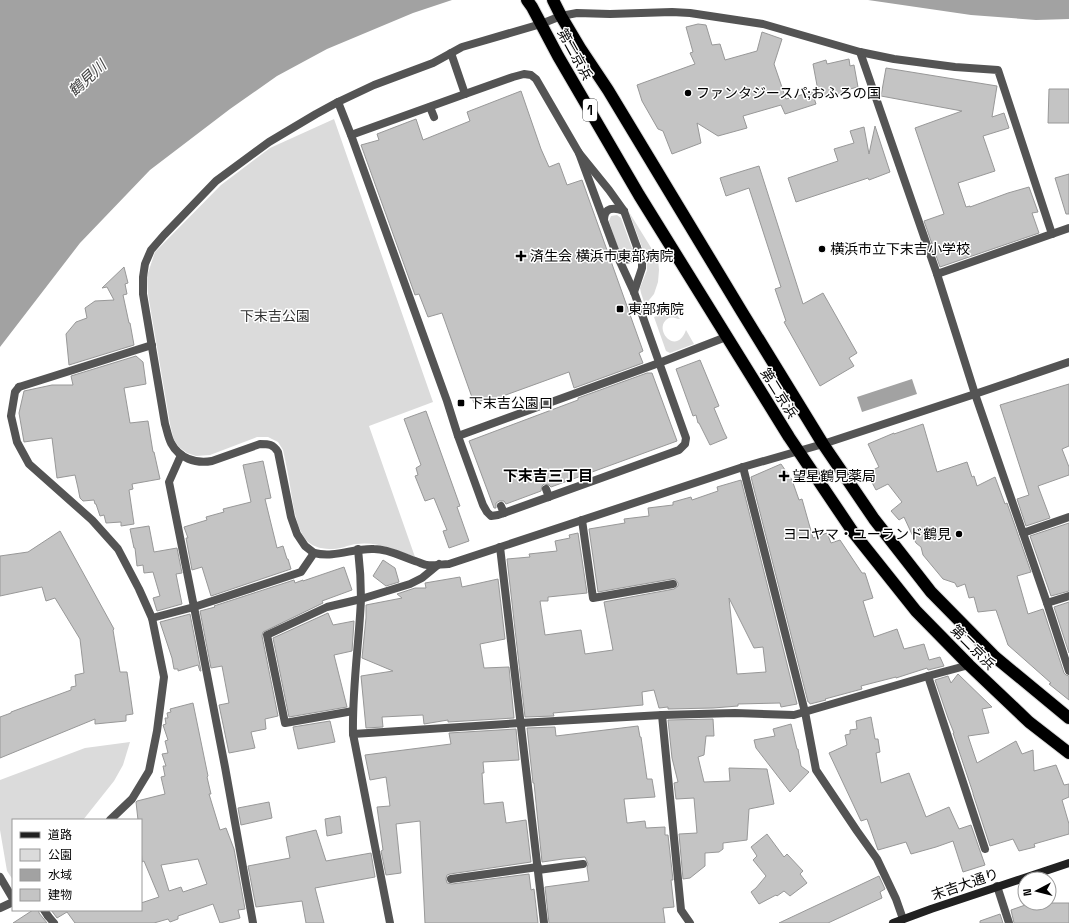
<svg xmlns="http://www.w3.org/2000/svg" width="1069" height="923" viewBox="0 0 1069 923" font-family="'Space Grotesk','Noto Sans JP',sans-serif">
  <rect width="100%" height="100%" fill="#fff"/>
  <g fill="#dbdbdb">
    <path d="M 334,119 L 433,402 L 369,426 L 415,557 C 396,550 377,541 356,544 C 348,545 341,549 333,549 C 324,549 314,548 307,541 C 296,528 294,508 291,492 C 289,478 286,464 283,450 L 278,442 L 268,437 L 257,437 L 210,455 L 196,456 L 187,453 L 179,447 L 174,440 L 170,424 L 148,294 L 147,276 L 155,252 L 221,185 L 270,148 Z"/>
    <polygon points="629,212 658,259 659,270 658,282 654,294 645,305 641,293 640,288 647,270 646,258"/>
    <polygon points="617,215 621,218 633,251 625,255 619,252 609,221 611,216"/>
    <path d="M 673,310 L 680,319 L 678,319 C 675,318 673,317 669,318 C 651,327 676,358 686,330 L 694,344 L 670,353 L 666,351 L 654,317 Z"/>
    <polygon points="130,742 123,765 114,781 83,820 13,820 13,880 7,871 0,830 0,780 85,748"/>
  </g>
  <g fill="#a2a2a2">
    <polygon points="0,0 452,0 413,13 327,49 277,76 230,109 150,170 80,243 0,347"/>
    <polygon points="868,0 1069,0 1069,19 1036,20 971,15"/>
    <polygon points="912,379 917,394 862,412 857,397"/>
  </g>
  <g fill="#c4c4c4" stroke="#989898" fill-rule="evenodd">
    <polygon points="698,24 706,25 712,45 720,44 725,60 757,51 762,32 782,39 774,64 786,99 812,92 816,104 785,114 781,105 743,116 747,128 718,136 697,123 701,143 672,154 663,131 658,129 642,101 637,85 695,64 690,53 693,52 686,27"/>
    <polygon points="849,59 850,66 854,65 858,87 846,90 846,93 819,96 813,64 826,60 827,64"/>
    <polygon points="886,68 997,86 992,117 1004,113 1009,128 983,136 995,171 958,183 966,207 970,206 970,207 1008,193 1029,187 1038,212 1032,213 1039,233 940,267 924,221 944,214 915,128 962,111 881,96"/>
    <polygon points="1049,89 1069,89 1069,123 1048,123"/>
    <polygon points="521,91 541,149 549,167 559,163 567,185 582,180 643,351 639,353 643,363 574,388 569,372 492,400 487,399 474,403 442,313 428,317 419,294 415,295 361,145 379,140 377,134 416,119 423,140 470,121 467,112"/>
    <polygon points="875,126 890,172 869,180 868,178 796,202 788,178 838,161 834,149 854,143 850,131 864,127 869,154"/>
    <polygon points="759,166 803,304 823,293 857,353 849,358 854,366 820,386 784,322 786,321 775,289 781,287 749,188 726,196 720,178"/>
    <polygon points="1069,174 1069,214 1066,214 1055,178"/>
    <polygon points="124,267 128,283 125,284 127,294 123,295 129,323 130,323 134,345 69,365 66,334 76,322 87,318 85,308 95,301 114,300 107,287 102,288"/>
    <polygon points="136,356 143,362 146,384 124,388 130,423 148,421 153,452 154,452 160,479 132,484 133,489 129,490 134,524 121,526 121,522 106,523 104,515 100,516 96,504 95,504 94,500 83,501 80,498 78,488 75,475 57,478 52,438 24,442 19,413 24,391 52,385 73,385 71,376"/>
    <polygon points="700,360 719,406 714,408 724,432 727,438 710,445 699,423 698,423 696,415 693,416 676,369"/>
    <polygon points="647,373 652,373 677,441 551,487 549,485 544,484 542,486 541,491 506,504 504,501 499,501 496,503 496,508 494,508 469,441 578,400 578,398"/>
    <polygon points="1069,384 1069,446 1062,449 1069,467 1069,475 1038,486 1050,518 1026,526 1017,499 1029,495 1000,405"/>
    <polygon points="426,411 460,506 457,507 469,541 449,548 443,531 447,530 434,498 425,501 415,476 418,475 416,468 421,465 404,419"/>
    <polygon points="923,424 937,472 967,462 972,477 974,476 977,486 995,477 1005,504 1007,503 1031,572 1017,576 1028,614 1043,609 1064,673 1066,675 1069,676 1069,700 1049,684 1051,683 1008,645 996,610 978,612 974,597 969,598 965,584 957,587 955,583 943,579 923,555 921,547 916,543 904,517 899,520 891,511 902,502 888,484 876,490 867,473 879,467 868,444 894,433 894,434"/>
    <polygon points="263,461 271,498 265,499 277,548 283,546 287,559 288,559 291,569 211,596 202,567 192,570 186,538 188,538 184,527 207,520 206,517 224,512 223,509 251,502 243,465"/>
    <polygon points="781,464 792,480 799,500 802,499 813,538 827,533 831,543 840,540 862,573 865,573 873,598 863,601 874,637 897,629 904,649 924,644 929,660 940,657 944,666 928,670 927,668 896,678 896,677 861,686 862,689 825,699 826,700 810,704 809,702 808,702 751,477"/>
    <path d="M 741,480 L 797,704 L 781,707 L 780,703 L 738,704 L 738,706 L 713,708 L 668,709 L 668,707 L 659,708 L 654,690 L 642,692 L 643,705 L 553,713 L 554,716 L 525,717 L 507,559 L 530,557 L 529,554 L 557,551 L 555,541 L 570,538 L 569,535 L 578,533 L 587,593 L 548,597 L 548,601 L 540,601 L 545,635 L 581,630 L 585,654 L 613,650 L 604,602 L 674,589 L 678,586 L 678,583 L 675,579 L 672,579 L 598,592 L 589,529 L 625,523 L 624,519 L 649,516 L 648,508 L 673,505 L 673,502 L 691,497 L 692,500 L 718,491 L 717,487 ZM 729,598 L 754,648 L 763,647 L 766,672 L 737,674 Z"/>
    <polygon points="1069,523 1069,591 1051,596 1030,536"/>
    <polygon points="149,526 154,552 177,548 182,573 176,574 182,604 157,611 153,598 160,596 153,572 144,573 143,565 137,566 135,548 134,548 130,529"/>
    <polygon points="60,531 114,629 113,630 120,672 127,672 133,714 126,715 126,721 95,724 95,719 0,758 0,717 11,713 11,712 71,690 71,687 76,686 75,675 84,673 80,639 55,598 46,601 42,587 0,596 0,556 28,552"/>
    <polygon points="383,560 395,568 399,582 386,586 373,576"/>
    <polygon points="344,567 352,590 322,601 323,603 263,632 262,636 278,716 265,719 266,729 251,732 255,748 229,753 219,705 229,703 222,666 211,668 200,611 215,607 214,606 294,580 295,583 303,580 303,581"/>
    <polygon points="460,577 462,587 498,579 505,639 480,644 484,668 509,667 514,718 448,722 448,720 424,724 423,715 382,717 383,727 366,728 361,676 393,671 362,658 366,618 366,605 402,598 397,594 415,588 426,588 425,583"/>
    <polygon points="1069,602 1069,653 1054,607"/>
    <polygon points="328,613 333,625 354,621 352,651 334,655 347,707 289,717 273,638"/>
    <polygon points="190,614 201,671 200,671 198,665 178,671 178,669 174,669 172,658 160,622"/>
    <polygon points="958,674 992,707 982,709 989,733 968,736 977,763 1016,741 1022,754 1033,750 1034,771 1056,765 1064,785 1069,784 1069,797 1062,800 1069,824 1069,834 1034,844 1035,847 1019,851 1013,839 990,846 973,794 973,793 953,733 954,733 948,718 935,680 948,676 951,683"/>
    <path d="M 193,703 L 208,776 L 207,777 L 211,794 L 209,794 L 220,830 L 226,828 L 234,849 L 245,909 L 238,910 L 240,918 L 220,923 L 213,904 L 178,916 L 178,919 L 170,922 L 168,919 L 154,923 L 75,923 L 67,912 L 57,918 L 51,910 L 141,910 L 141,903 L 159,897 L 144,861 L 142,862 L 141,848 L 141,820 L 138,820 L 136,802 L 137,801 L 165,794 L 161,777 L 165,776 L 163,766 L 166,766 L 162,754 L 168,753 L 165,741 L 168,740 L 163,725 L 166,724 L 165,718 L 168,718 L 167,713 L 171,712 L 170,709 ZM 198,859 L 207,884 L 183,892 L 181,887 L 169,891 L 161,865 Z"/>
    <polygon points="871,717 875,739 878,739 880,752 876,753 881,783 909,773 926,817 949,807 959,829 971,825 985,865 963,872 953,841 936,847 911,854 906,842 878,850 867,819 861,821 829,753 847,745 845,735 850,734 850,730 857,729 856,721"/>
    <polygon points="713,719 714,736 706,736 704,755 698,757 704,782 730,781 729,768 767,769 774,804 749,809 747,840 723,843 723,849 719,852 705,853 705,866 690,878 683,879 679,834 697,833 694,798 676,799 674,783 678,782 672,758 668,720"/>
    <polygon points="330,721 335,742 298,749 293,727"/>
    <polygon points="791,724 797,749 798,749 801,766 809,772 790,792 756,748 754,740 775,736 773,729"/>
    <polygon points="638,726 640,737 641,737 647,779 652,779 655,797 624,799 627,823 645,821 646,828 665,827 665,835 668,835 673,880 671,880 674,907 663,908 665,923 549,923 545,887 589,881 587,868 588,864 586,859 585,857 563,859 542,862 534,783 533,783 527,728 555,727 556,736"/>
    <polygon points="516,729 519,760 483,762 484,773 482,773 484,804 503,802 506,823 526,820 531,862 450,874 447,875 446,879 447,883 452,884 529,874 531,890 534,889 538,923 425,923 420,821 396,824 401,873 386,875 381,851 383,850 377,807 390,806 386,777 370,780 365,755 451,744 449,733"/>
    <polygon points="269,802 272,818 241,825 238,808"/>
    <polygon points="340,816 342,833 327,836 325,819"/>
    <polygon points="316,830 326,861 371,853 375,877 315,888 324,923 306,923 302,901 256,907 248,866 290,858 286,837"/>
    <polygon points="767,834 784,857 787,854 803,871 800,874 807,883 790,896 784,891 777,896 776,895 759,904 751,892 756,888 766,876 753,860 757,856 751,847"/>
    <polygon points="879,876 885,889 880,892 882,898 828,923 779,923"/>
    <polygon points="1031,903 1069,903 1069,923 1014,923 1011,910"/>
    <polygon points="33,910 39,910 39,913 47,923 13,923"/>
    <polygon points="1000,914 1003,923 980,923 980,921"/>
  </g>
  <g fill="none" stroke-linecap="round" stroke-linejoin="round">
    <g stroke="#dbdbdb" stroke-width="14">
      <g id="highway">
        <polyline points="527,0 532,7 558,56 639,195 789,437 853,532 916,611 969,665 1029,722 1069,753"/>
        <polyline points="553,0 561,16 580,48 608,90 742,312 823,444 874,519 931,592 995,657 1069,718"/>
      </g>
    </g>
    <g stroke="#545454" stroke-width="8">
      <polyline points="451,53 465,94"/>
      <polyline points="338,102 351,135 447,401 458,436 483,505 487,512 491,516 498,515 504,513 679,450 685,444 686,438 634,292 616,253 579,153"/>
      <polyline points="430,107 434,117"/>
      <polyline points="351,135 465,94 513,77 524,74 531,75 536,79 579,153 609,190 624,211 642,261 642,268 634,292"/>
      <path d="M 604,220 C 604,207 614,207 624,211"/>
      <path d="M 617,254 C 626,263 635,261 637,248"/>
      <polyline points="19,387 152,345"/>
      <polyline points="458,436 659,363 726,337"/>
      <polyline points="546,489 549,497"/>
      <polyline points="501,506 504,513"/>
      <polyline points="582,520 593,598 673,584"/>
      <polyline points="1023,533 1069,517"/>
      <polyline points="928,676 985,849"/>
      <polyline points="353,711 285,723 267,635 327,607 361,599"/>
      <polyline points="538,870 583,864"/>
      <polyline points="0,877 13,899"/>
      <polyline points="997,886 1009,923"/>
      <polyline points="48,916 54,923"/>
    </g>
    <g stroke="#545454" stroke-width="8">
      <polyline points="860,52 937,274 975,394 1023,533 1047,603 1069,671"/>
      <polyline points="937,274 1069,228"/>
      <polyline points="19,387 15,392 11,416 17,442 29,464 92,520 118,549 139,589 152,618 164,677 157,731 149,771 132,799 110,820"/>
      <polyline points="181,455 169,482 194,607 225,767 253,923"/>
      <polyline points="743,467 805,712 816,770 857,831 877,859 896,899 903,919"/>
      <polyline points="500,547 544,923"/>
      <path d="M 358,549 C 360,566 361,582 361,599 C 359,644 352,689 353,734 L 390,923"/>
      <path d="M 314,553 L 305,546 L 297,534 L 291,517 L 278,452 C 273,444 269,444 260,444 L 212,461 C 195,464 179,458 171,443 C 168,437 167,430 165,424 L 143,294 L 143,277 L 145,264 L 151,250 L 164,235 L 216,181 L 269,142 L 316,114 L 338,102 L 374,85 L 433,63 L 462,47 L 541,24 L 561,16 L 577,13 L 610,14 L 672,12 L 690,13 L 763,24 L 860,52 L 894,59 L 955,67 L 998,70 L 1052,234"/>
      <polyline points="361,599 410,584 422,578 439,564"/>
      <polyline points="1047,603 1069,596"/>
      <path d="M 152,618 L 194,607 L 301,572 L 314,553 C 336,558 353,548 374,549 C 390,549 404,558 418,562 C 421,563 424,565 427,565 C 434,566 442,564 449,564 L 743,467 L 823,444 L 975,394 L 1069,362"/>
      <polyline points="662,715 681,910 690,923"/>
      <polyline points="353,734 520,723 662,715 735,713 794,715 928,676 969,665"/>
      <polyline points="451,879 538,867"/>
      <polyline points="0,908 13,902"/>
      <polyline points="44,910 48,916"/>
    </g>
    <polyline stroke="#212121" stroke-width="8" points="893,923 931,909 1069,863"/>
    <use href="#highway" stroke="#000" stroke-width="12"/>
  </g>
  <g fill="#000" stroke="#fff" stroke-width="1.5">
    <circle cx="688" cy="93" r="4"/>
    <circle cx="822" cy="249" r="4"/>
    <path d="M519 250h4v4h4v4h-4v4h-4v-4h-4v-4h4z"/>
    <rect x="616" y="305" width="8" height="8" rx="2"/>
    <rect x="457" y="399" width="8" height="8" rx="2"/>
    <path d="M782 470h4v4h4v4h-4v4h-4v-4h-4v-4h4z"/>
    <circle cx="959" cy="534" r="4"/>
  </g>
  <g text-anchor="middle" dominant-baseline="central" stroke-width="3" stroke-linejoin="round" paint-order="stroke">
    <rect fill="#fff" stroke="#4c4c4c" stroke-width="1" x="583" y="99" width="14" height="22" rx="3"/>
    <g font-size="13" font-weight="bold" fill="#000">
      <text x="590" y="110">1</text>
    </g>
    <g font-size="14" fill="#000" stroke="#fff">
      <text transform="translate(575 54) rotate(61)">第二京浜</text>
      <text transform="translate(779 393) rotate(58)">第二京浜</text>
      <text transform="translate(973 647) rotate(45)">第二京浜</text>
      <text transform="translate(965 884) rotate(-19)">末吉大通り</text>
    </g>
    <g font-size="14" fill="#000" stroke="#fff" text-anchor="start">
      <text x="696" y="93">ファンタジースパ;おふろの国</text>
      <text x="830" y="249">横浜市立下末吉小学校</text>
      <text x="530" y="256">済生会 横浜市東部病院</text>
      <text x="628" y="309">東部病院</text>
      <text x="469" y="403">下末吉公園口</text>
      <text x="792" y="476">望星鶴見薬局</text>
      <text x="951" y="534" text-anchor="end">ヨコヤマ・ユーランド鶴見</text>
    </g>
    <g font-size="14" fill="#323232" stroke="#fff">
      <text x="275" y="316">下末吉公園</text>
    </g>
    <g font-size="15" font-style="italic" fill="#434343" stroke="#fff">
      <text transform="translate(87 78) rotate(-43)">鶴見川</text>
    </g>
    <g font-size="15" font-weight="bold" fill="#000" stroke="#fff">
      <text x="548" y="475">下末吉三丁目</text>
    </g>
  </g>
  <rect x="12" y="819" width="130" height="92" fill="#ffffff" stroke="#999999"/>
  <rect x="20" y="832" width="20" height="6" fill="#212121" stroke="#999999"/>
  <text x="48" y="839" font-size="12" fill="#000000">道路</text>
  <rect x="20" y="849" width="20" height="12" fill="#dbdbdb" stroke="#999999"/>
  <text x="48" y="859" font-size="12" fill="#000000">公園</text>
  <rect x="20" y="869" width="20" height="12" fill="#a2a2a2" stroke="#999999"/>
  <text x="48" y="879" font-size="12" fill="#000000">水域</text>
  <rect x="20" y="889" width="20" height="12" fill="#c4c4c4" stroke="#999999"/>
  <text x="48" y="899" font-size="12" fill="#000000">建物</text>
  <g transform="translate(1037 891) rotate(263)"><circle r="19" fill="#ffffff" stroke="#999999"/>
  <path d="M0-3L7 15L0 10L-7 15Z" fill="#000000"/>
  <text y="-6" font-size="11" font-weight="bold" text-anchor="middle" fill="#000000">N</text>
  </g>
</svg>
